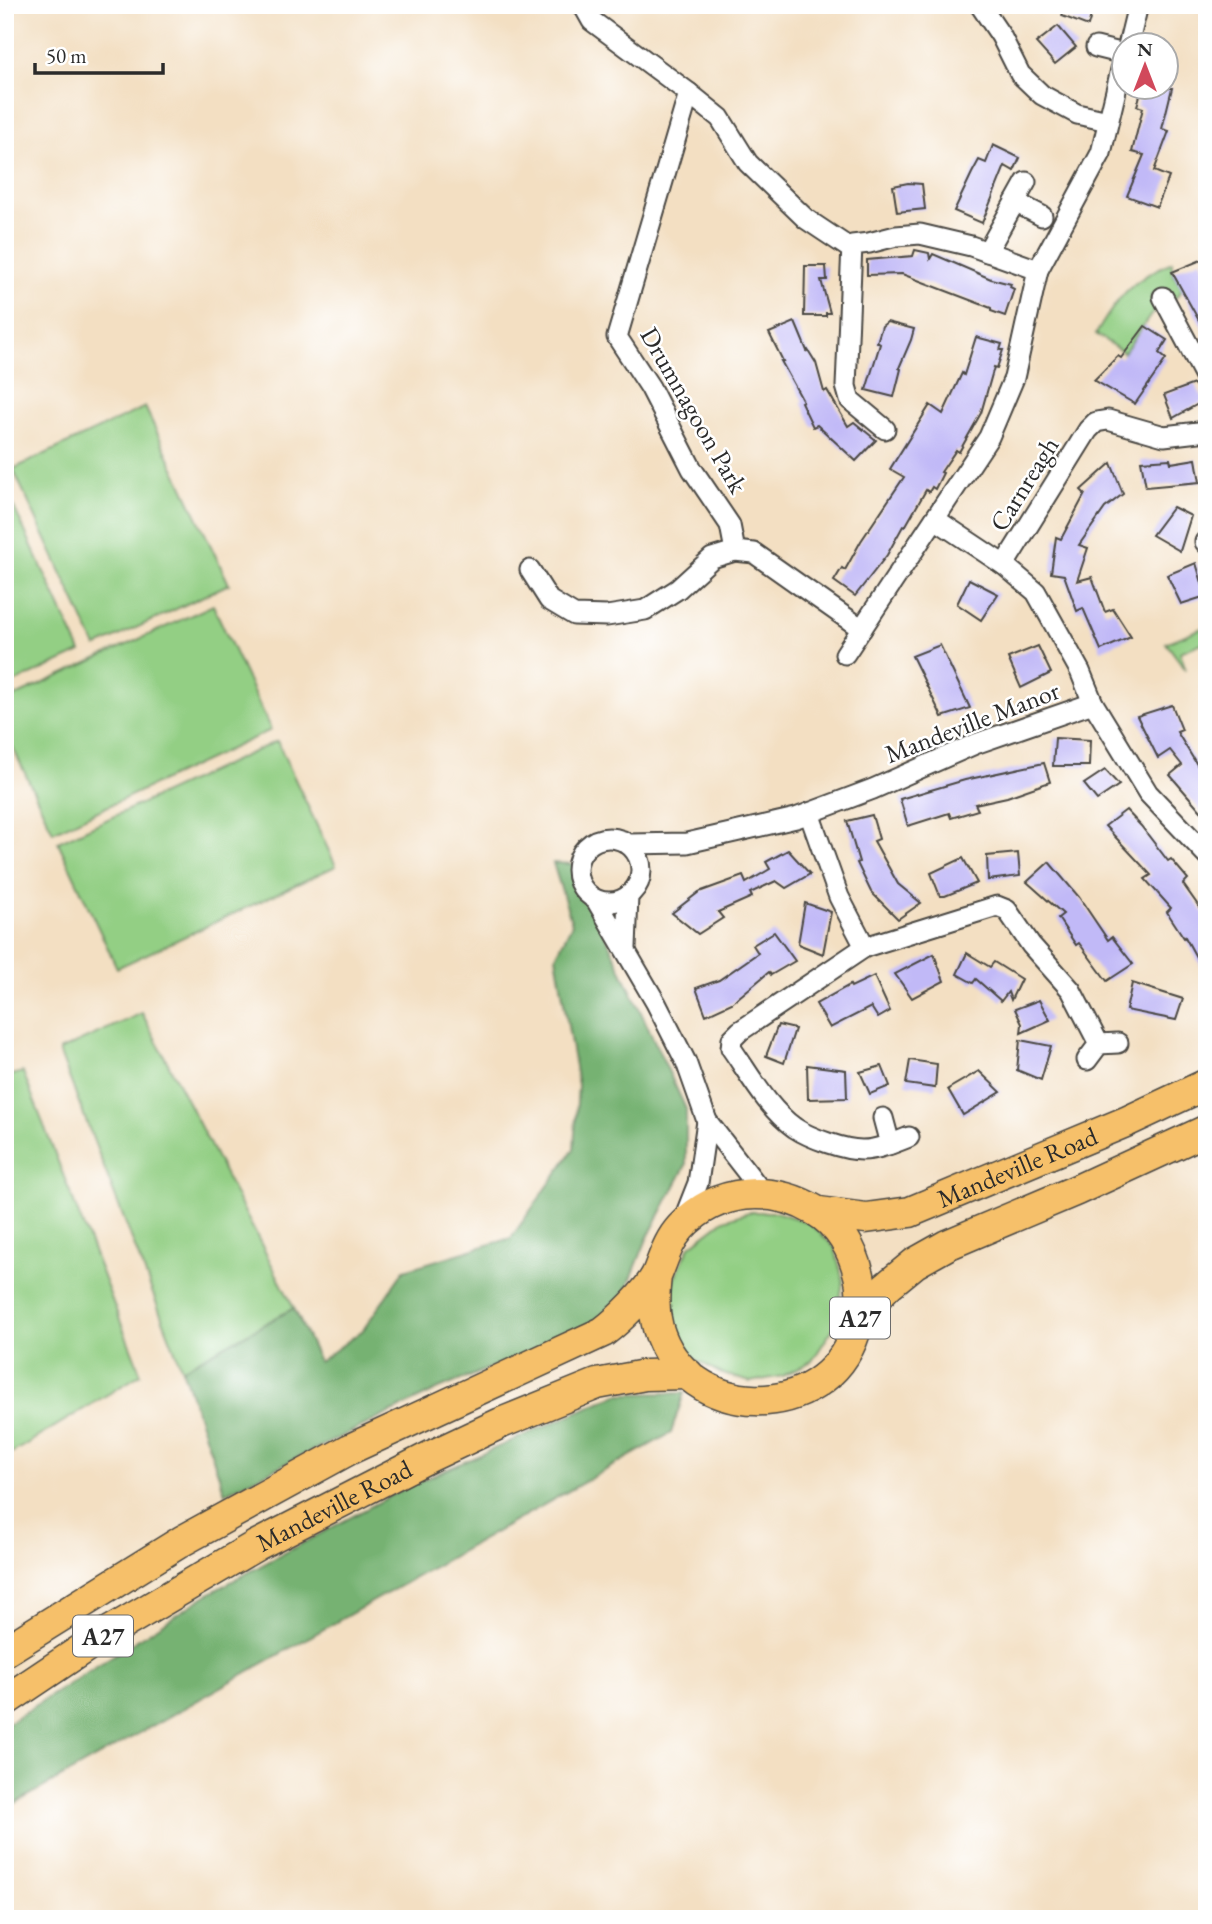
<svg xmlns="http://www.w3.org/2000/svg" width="1212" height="1924" viewBox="0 0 1212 1924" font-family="'EB Garamond',serif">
  <rect width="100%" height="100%" fill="#fff"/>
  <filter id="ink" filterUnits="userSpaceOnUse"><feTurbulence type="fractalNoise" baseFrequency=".0143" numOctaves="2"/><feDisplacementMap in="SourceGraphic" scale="14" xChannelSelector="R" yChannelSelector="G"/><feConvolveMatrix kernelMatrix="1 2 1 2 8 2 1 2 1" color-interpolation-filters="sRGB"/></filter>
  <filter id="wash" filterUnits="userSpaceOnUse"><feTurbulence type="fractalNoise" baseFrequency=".00686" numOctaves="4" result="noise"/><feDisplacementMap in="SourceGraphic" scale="28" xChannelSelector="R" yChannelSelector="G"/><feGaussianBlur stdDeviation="1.57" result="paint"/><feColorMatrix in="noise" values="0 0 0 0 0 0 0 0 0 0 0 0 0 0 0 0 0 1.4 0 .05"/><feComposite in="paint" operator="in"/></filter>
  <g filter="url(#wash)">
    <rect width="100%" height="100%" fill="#f3dfc2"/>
    <g fill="#93cf84" stroke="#5f7d58" stroke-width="2">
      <path d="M 1172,262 L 1172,272 L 1182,289 L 1179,295 L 1172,300 L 1158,292 L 1153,294 L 1151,296 L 1158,305 L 1124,353 L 1096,334 C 1117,298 1132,279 1172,262 Z"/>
      <polygon points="145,407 229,584 96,647 13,469"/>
      <polygon points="5,488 81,652 5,687"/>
      <polygon points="213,605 271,730 53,832 5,731 5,701"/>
      <polygon points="1207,626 1207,641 1180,652 1186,670 1166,643"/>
      <polygon points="277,741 336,866 117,968 58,842"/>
      <polygon points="142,1013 294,1308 182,1369 59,1051"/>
      <polygon points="23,1072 141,1374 5,1457 5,1077"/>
      <polygon points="749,1212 776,1212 810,1223 835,1248 843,1281 836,1324 812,1361 783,1376 750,1382 720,1373 686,1354 672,1308 673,1281 690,1246 724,1220"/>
    </g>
    <g fill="#76b272" stroke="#506e4e" stroke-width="2">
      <polygon points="553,863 572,864 686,1109 686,1165 647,1239 616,1316 439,1389 225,1493 182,1369 294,1308 319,1362 363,1330 404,1270 511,1238 574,1149 578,1085 556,956 572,924"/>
      <polygon points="684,1393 671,1433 5,1809 5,1725 210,1593 407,1487 618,1394"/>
    </g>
    <g id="blocks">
      <g fill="#c1b9f7">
        <polygon points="1065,5 1094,5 1088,26 1062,16"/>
        <polygon points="1058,26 1076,47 1055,64 1036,43"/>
        <polygon points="1142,88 1172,88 1162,129 1169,131 1154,171 1169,177 1157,207 1127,196 1144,155 1132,152 1143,108 1137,106"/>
        <polygon points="993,145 1020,158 1014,171 1005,166 982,223 954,211 972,173 979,160 986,163"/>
        <polygon points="908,183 922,184 925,209 897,212 893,186"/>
        <polygon points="915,250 929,253 930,259 933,254 991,279 1011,284 1010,287 1014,289 1005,316 991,311 991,308 902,274 867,275 867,260 913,256"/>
        <polygon points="1201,260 1207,276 1207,335 1172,272"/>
        <polygon points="805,266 826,266 827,280 821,280 830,313 826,313 826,316 804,316"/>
        <polygon points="795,322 807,351 808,350 816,363 824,392 827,390 848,426 854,422 876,440 856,461 817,425 813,427 801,402 803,401 781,361 783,361 769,333"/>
        <polygon points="887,322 914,329 911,340 899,368 901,369 894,397 866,390 880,344 877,342 882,326"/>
        <polygon points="1145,326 1167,340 1159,353 1166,359 1135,404 1094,380 1118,356 1121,358"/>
        <polygon points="976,337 1002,344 1000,350 1003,350 997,368 994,367 981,413 959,452 956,450 941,472 943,473 935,489 932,487 929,492 926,490 905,527 903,526 887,555 855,596 834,581 842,568 845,570 861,541 904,477 890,469 930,405 943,414 962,373 964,375"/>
        <polygon points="1194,384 1205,400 1173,418 1164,395"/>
        <polygon points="1170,459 1171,463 1196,459 1200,482 1146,487 1141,461"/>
        <polygon points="1111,463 1123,494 1105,508 1079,545 1088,548 1077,581 1092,577 1105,612 1113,609 1131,637 1101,650 1083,608 1077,611 1064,575 1051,573 1056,537 1061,539 1085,494 1081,490"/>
        <polygon points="1173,507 1191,516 1180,551 1152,535"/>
        <polygon points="1196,563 1206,596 1181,604 1167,575"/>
        <polygon points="969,579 998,594 981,620 957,604"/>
        <polygon points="940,645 970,708 942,717 912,656"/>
        <polygon points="1038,646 1051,673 1021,688 1008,658"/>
        <polygon points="1172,705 1182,730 1177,732 1207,781 1207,818 1170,775 1182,765 1170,750 1158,758 1137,716"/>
        <polygon points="1055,738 1090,740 1089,766 1053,766"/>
        <polygon points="1044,763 1050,782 1007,797 975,804 978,810 951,818 949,813 908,826 900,799 965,780"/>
        <polygon points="1105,770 1119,785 1097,800 1084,784"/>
        <polygon points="1126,810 1141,826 1168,861 1171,859 1188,879 1183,884 1207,918 1207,977 1185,937 1184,938 1167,912 1171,908 1145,879 1151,875 1105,826"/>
        <polygon points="872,815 879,839 874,841 898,884 921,903 898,919 871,892 857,863 859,862 847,821"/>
        <polygon points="788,850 810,874 786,888 776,881 750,893 752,897 718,912 723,918 698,934 672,913 699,892 743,876 746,883 770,869 766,862"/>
        <polygon points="1018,853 1020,876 988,880 987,856"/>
        <polygon points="963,858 977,883 945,896 940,896 931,873"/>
        <polygon points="1049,862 1079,897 1108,940 1112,937 1133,964 1107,981 1079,943 1076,945 1058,918 1063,914 1027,882"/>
        <polygon points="805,903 831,912 823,954 798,944"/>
        <polygon points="774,932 795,961 771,975 769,972 732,1003 706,1015 696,988 719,980 758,953 753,945"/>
        <polygon points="967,953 990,967 994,962 1021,979 1011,1000 1008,992 1001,1001 976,979 973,983 957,974"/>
        <polygon points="934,954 944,981 912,998 895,974"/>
        <polygon points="874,976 890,1011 878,1018 871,1007 830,1028 816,1004 850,985 851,987"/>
        <polygon points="1132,983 1183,999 1176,1020 1126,1010"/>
        <polygon points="1039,1000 1050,1020 1021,1033 1022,1024 1015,1009"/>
        <polygon points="778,1025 795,1029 784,1063 766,1056"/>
        <polygon points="1020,1040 1051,1046 1041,1080 1017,1070"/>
        <polygon points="910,1060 937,1064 935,1088 906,1084"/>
        <polygon points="807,1065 846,1070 847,1098 808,1099"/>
        <polygon points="882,1066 890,1086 870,1094 860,1072"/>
        <polygon points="979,1071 1001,1092 963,1115 948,1089"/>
      </g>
    </g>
  </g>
  <g filter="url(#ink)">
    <use href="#blocks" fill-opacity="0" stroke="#494642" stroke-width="2"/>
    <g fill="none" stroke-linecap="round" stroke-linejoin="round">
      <g stroke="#494642" stroke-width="23">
        <g id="street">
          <polyline points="583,5 592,21 689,93"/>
          <polyline points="980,5 1001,36 1020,74 1042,95 1077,114 1108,121"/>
          <polyline points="1128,46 1138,5"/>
          <polyline points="1096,47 1124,54"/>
          <polyline points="1015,202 1042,216"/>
          <polyline points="987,252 1026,182"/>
          <polyline points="1163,297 1207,380"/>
          <polyline points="885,429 850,400 846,386 852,245 869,243 896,236 920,234 971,246 1038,270"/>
          <polyline points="935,519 1004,565 1036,592 1080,671 1093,703 1148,793 1207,855"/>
          <polyline points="1205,542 1207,544"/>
          <polyline points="735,551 730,525 692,469 650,387 617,337 689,93 720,118 748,163 806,219 851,249"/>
          <polyline points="1004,565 1088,430 1096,422 1108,420 1164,436 1207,431"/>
          <polyline points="530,570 549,600 574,615 607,616 645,610 678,589 712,558 735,551 754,553 862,629"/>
          <polyline points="845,654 989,437 1014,378 1038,270 1101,153 1124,57"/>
          <polyline points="809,813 839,897 865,947"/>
          <circle cx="609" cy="870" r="32"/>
          <polyline points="629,844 687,843 796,818 873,789 975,744 1093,703"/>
          <polyline points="596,900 656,1003 686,1062 707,1121 763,1193"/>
          <polyline points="626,948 628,896"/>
          <polyline points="1087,1060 1099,1044 1118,1043"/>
          <polyline points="883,1118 890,1144"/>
          <path d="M 909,1137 C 894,1143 877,1150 862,1150 C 844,1150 810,1138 795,1128 C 768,1109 750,1075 731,1048 L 732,1039 L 740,1031 L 865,947 L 997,906 L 1007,910 L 1031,945 L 1071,990 L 1099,1044"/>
          <polyline points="683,1221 698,1183 707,1121"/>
        </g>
      </g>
      <g stroke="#494642" stroke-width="33">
        <g id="primary">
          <path id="s1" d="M 819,1212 L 866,1218 L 910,1212 L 1128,1121 L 1207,1084"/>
          <polyline points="861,1313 887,1286 915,1263 947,1245 1077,1190 1207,1130"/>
          <path d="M 5,1651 L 182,1541 L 350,1449 L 603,1332 C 619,1320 648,1292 657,1274 C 664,1257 668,1241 681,1227 C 717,1188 772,1185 816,1211 C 839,1224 853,1250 859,1275 C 864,1294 861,1313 855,1332 C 825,1425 686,1422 658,1328 C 653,1310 654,1294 656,1276"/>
          <path id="s2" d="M 5,1701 L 99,1638 L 257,1545 L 431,1456 L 501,1423 L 597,1384 L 645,1375 L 688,1374"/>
        </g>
      </g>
      <use href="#street" stroke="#fff" stroke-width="19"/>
      <use href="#primary" stroke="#f6c06b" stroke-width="30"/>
    </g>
  </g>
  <g text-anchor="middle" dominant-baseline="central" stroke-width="5" stroke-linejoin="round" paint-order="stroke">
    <g fill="#fff" stroke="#6b6b6b" stroke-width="2">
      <rect x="830" y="1297.5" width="60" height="41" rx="5"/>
      <rect x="73" y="1615.5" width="60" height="41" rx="5"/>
    </g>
    <g font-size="24" font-weight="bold" fill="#2b2b2b">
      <text x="860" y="1318">A27</text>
      <text x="103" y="1636">A27</text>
    </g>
    <g font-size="26" fill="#2b2b2b" stroke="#fff">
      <text transform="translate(694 410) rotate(60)">Drumnagoon Park</text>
      <text transform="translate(1024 484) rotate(-58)">Carnreagh</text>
      <text transform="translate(972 722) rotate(-21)">Mandeville Manor</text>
      <text stroke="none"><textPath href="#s1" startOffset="208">Mandeville Road</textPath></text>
      <text stroke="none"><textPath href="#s2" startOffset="383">Mandeville Road</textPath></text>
    </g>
  </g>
  <rect width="1212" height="1924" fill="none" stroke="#fff" stroke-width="28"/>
  <g transform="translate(1145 66)"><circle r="33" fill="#ffffff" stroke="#aaaaaa" stroke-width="2"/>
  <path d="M0-5L12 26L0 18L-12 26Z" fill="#d1495b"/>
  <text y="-10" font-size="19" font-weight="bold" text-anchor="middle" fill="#2b2b2b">N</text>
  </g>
  <path d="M35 63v10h128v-10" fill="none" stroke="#2b2b2b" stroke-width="3.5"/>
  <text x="46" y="63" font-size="21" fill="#2b2b2b" stroke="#ffffff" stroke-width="5" paint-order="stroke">50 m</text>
</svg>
